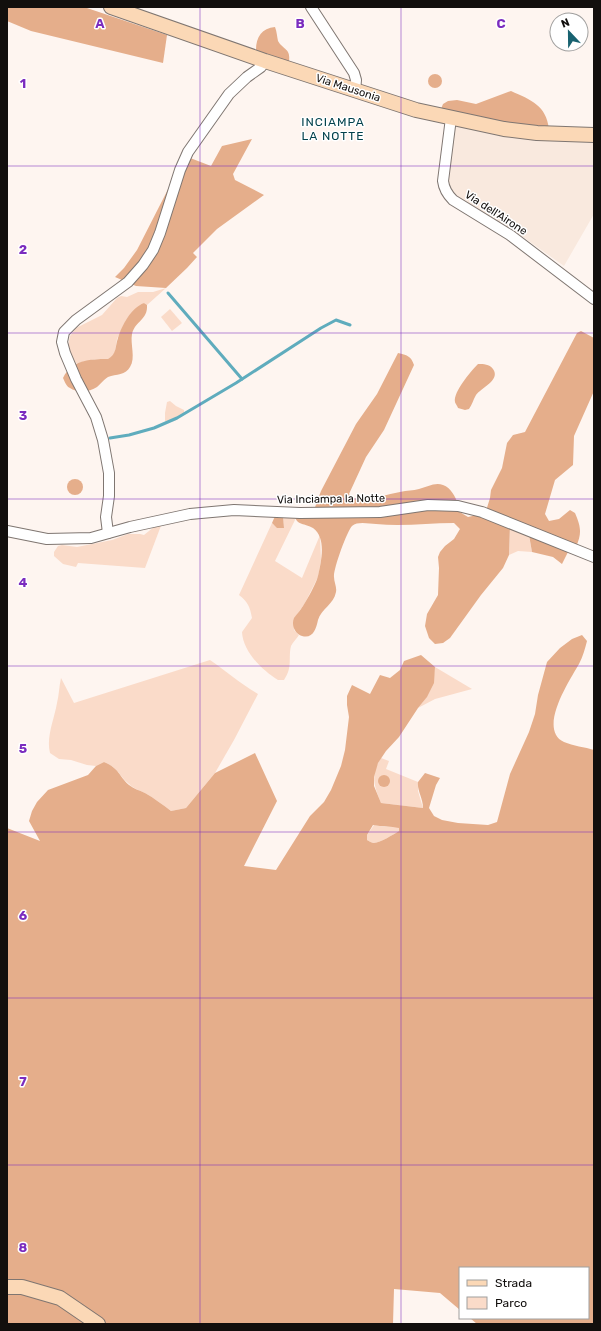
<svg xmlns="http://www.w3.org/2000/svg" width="601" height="1331" viewBox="0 0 601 1331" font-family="Rubik,sans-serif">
  <rect width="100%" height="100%" fill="#fef5f0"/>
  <polygon fill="#f9e9de" points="450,124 502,134 561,141 594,141 594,214 564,266 523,237 518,239 457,201 445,187"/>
  <g fill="#fadbc9">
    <polygon points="166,288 147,305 144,303 131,313 126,320 117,339 115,352 111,358 108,359 95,359 74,364 67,351 70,336 76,328 102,315 117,298 121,296 127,297 138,292 153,292"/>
    <polygon points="170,309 182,323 172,331 161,317"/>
    <path d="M 170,401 L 176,406 L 184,410 L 184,414 C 179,419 172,424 165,421 L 165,413 L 167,402 Z"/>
    <path d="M 283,516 L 294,516 L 295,520 L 275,561 L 302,578 L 320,535 L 321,560 L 318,577 L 305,603 L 294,619 L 294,630 L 299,635 C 297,638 293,642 291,646 C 288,658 293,667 284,680 L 278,680 C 262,670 243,652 242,632 L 252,618 C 250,607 248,602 239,595 L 272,523 L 274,525 L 284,528 Z"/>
    <polygon points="162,523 145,568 78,563 76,567 63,564 54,556 54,552 58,546 62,545 77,547 112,540 128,534 140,534 144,535 154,527"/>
    <polygon points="510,525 529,536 532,552 518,551 509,555"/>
    <path d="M 210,660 C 226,671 241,684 258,694 L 234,740 L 215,773 L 186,808 L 171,811 C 163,805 154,798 145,793 C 139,790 134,789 129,784 C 118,775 120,769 104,762 L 96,766 L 87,765 L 71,760 L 59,759 L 50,753 C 46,737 54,720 57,703 C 59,695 59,687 61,678 L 74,703 Z"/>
    <path d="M 435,667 L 472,689 L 435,699 L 418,708 C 431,693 433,686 435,667 Z"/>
    <path d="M 381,758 L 389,761 L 386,769 L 418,782 L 418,791 L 423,808 L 381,803 C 374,786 370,774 381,758 Z"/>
    <path d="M 374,825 L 385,827 L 399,827 L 399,831 C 394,834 380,843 374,843 C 372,843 369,841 367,840 L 367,835 Z"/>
  </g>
  <g fill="#e5ae8b" fill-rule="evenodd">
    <polygon points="7,7 84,7 167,35 163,63 31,31 7,21"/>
    <path d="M 275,27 C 277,32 277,37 278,41 C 283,50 291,48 289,62 L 256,50 C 256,37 262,28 275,27 Z"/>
    <circle cx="435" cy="81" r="7"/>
    <path d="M 511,91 C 531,100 546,105 549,129 L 499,122 L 441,109 L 443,104 L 448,101 L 457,100 L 476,104 Z"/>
    <polygon points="252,139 233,174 235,180 264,195 217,229 193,253 197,257 187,268 166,288 136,286 115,277 124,268 137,250 185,156 211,166 222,146"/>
    <path d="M 144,303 L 147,305 C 148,320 135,321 132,334 C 130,344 136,358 130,367 C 126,375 116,374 108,377 C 103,380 101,384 97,387 C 90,392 77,393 70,388 C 66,386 65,382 63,378 C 72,360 89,359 108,359 C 117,354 115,346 118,338 C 122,325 131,308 144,303 Z"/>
    <path d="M 581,331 L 594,338 L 594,391 L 574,436 L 573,465 L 555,480 L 545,514 L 549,521 L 559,519 L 570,510 L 575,513 C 581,527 582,533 576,547 L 486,511 L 490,498 L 491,490 L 502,468 L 507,443 L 513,435 L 525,432 L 577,333 Z"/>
    <path d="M 398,353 C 407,355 411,356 414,365 L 384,430 L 366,457 L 349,494 L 352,498 C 369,501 384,495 400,492 C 407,490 413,491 419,489 C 427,487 435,482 443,485 C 451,488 455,496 458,504 L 388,509 L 314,510 L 321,491 L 356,424 L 377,394 Z"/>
    <path d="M 478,364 C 484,364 489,364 493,369 C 501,380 481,388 476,395 C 473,400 472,405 469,409 L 465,410 L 458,408 C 458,407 455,403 455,402 C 453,392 471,371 478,364 Z"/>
    <circle cx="75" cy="487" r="8"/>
    <path d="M 428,506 L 458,511 L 468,517 L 481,514 L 510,525 L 509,555 L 503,568 L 481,595 L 450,638 L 443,643 L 435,644 L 429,638 L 425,626 L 427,614 L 438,595 L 439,568 L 438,557 L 440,552 L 445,546 L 454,539 L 460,529 L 454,523 C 428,523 402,527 376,524 C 369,524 358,521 352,526 C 347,531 333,570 334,577 C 334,582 337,587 336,592 C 334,604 321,609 318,620 C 316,629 313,639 302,636 C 295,634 291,625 294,618 C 296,615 299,612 301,609 C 306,602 316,584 318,576 C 321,562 327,538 313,528 C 305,523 297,526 294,515 Z"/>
    <polygon points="276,514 283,516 284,528 277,528 272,523"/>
    <polygon points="529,535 570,548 562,564 553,557 532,552"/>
    <path d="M 582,635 L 587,641 C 585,649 583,656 579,664 C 570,680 537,729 564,742 C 573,746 585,747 594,750 L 594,1324 L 477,1324 L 470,1318 L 588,1318 L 588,1268 L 460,1268 L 460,1310 L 440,1293 L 394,1289 L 393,1324 L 105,1324 L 89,1315 L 7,1283 L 7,828 L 40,841 L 29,821 L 32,811 L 37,802 L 48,790 L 88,775 L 96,766 L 104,762 C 120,769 118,775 129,785 C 134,789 139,790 145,793 C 154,798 163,805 171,811 L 186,808 L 215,773 L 255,753 L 277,801 L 244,866 L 276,870 L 310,816 L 324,802 L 331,790 L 341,766 L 345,750 L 349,717 L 347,705 L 347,696 L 352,685 L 370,694 L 380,675 L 390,678 L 400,670 L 404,661 L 421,655 L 435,667 L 434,683 L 427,697 L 418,708 L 399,737 L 386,751 L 378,763 L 374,777 L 374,786 L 381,803 L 423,808 C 423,798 417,791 418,782 L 425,773 L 440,778 L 436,785 L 429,808 L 434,816 L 442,820 L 458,823 L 488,825 L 497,822 L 510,774 L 529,732 L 535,714 L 538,695 L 547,662 L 560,648 L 572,639 ZM 373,825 C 382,827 391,826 399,828 L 399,831 C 394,834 380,843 374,843 C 372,843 369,841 367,840 L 367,835 Z"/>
    <circle cx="384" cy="781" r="6"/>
    <polygon points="7,1291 58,1301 90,1324 7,1324"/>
  </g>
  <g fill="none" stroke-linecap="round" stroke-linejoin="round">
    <g stroke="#5facbd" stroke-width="3">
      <polyline points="168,293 242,379"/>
      <polyline points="110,438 129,435 154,428 177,418 236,383 321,328 336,320 350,325"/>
    </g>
    <g stroke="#7f7671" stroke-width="12">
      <g id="street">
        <polyline points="311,7 354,73 356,80 355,91"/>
        <path d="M 451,118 L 443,181 C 444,189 447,194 453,200 L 510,235 L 594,299"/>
        <polyline points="7,531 47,539 91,538 130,527 190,514 234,510 300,513 380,512 428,505 458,506 482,512 594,557"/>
        <polyline points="108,533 106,517 109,496 109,473 103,440 96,417 76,379 65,353 62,342 64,332 76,320 128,282 143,265 153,250 160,233 180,170 188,152 229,94 247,77 261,67 265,61"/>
      </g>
    </g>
    <g stroke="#7f7671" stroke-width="16">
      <g id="secondary">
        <polyline points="111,7 265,61 416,110 504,129 537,133 594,135"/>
        <polyline points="7,1287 22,1287 60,1298 98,1324"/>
      </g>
    </g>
    <use href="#street" stroke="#fff" stroke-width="10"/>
    <use href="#secondary" stroke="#fbd8b6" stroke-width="14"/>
  </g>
  <path fill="none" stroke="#7b2cbf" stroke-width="1" stroke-opacity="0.55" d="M 200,7 L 200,1324M 401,7 L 401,1324M 7,166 L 594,166M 7,333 L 594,333M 7,499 L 594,499M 7,666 L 594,666M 7,832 L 594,832M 7,998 L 594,998M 7,1165 L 594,1165"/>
  <g text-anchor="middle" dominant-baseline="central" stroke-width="3" stroke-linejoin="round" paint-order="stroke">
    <g font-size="11" fill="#120f0d" stroke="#fff">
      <text transform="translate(348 88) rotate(18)">Via Mausonia</text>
      <text transform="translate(496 213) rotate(33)">Via dell'Airone</text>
      <text transform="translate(331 499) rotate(-1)">Via Inciampa la Notte</text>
    </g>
    <g font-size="12" letter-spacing="1" fill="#01414c" stroke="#fff">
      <text x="333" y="122">INCIAMPA<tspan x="333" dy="14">LA NOTTE</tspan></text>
    </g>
  </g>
  <g font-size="13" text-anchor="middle" font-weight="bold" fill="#7b2cbf" stroke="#fff" stroke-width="3" stroke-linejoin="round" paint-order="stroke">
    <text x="100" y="28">A</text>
    <text x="300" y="28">B</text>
    <text x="501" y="28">C</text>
    <text x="23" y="88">1</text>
    <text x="23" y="254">2</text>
    <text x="23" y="420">3</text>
    <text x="23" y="587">4</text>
    <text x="23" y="753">5</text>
    <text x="23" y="920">6</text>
    <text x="23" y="1086">7</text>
    <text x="23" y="1252">8</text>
  </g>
  <rect width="601" height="1331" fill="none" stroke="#120f0d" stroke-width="16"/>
  <rect x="459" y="1267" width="130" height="52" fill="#ffffff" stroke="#a09f9e"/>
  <rect x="467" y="1280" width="20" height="6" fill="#fbd8b6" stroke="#a09f9e"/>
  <text x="495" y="1287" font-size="12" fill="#120f0d">Strada</text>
  <rect x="467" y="1297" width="20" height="12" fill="#fadbc9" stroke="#a09f9e"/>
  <text x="495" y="1307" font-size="12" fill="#120f0d">Parco</text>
  <g transform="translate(569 32) rotate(338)"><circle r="19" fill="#ffffff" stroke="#a09f9e"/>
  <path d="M0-3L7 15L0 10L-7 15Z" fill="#186270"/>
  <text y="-6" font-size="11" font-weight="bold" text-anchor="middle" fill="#120f0d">N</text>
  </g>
</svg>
